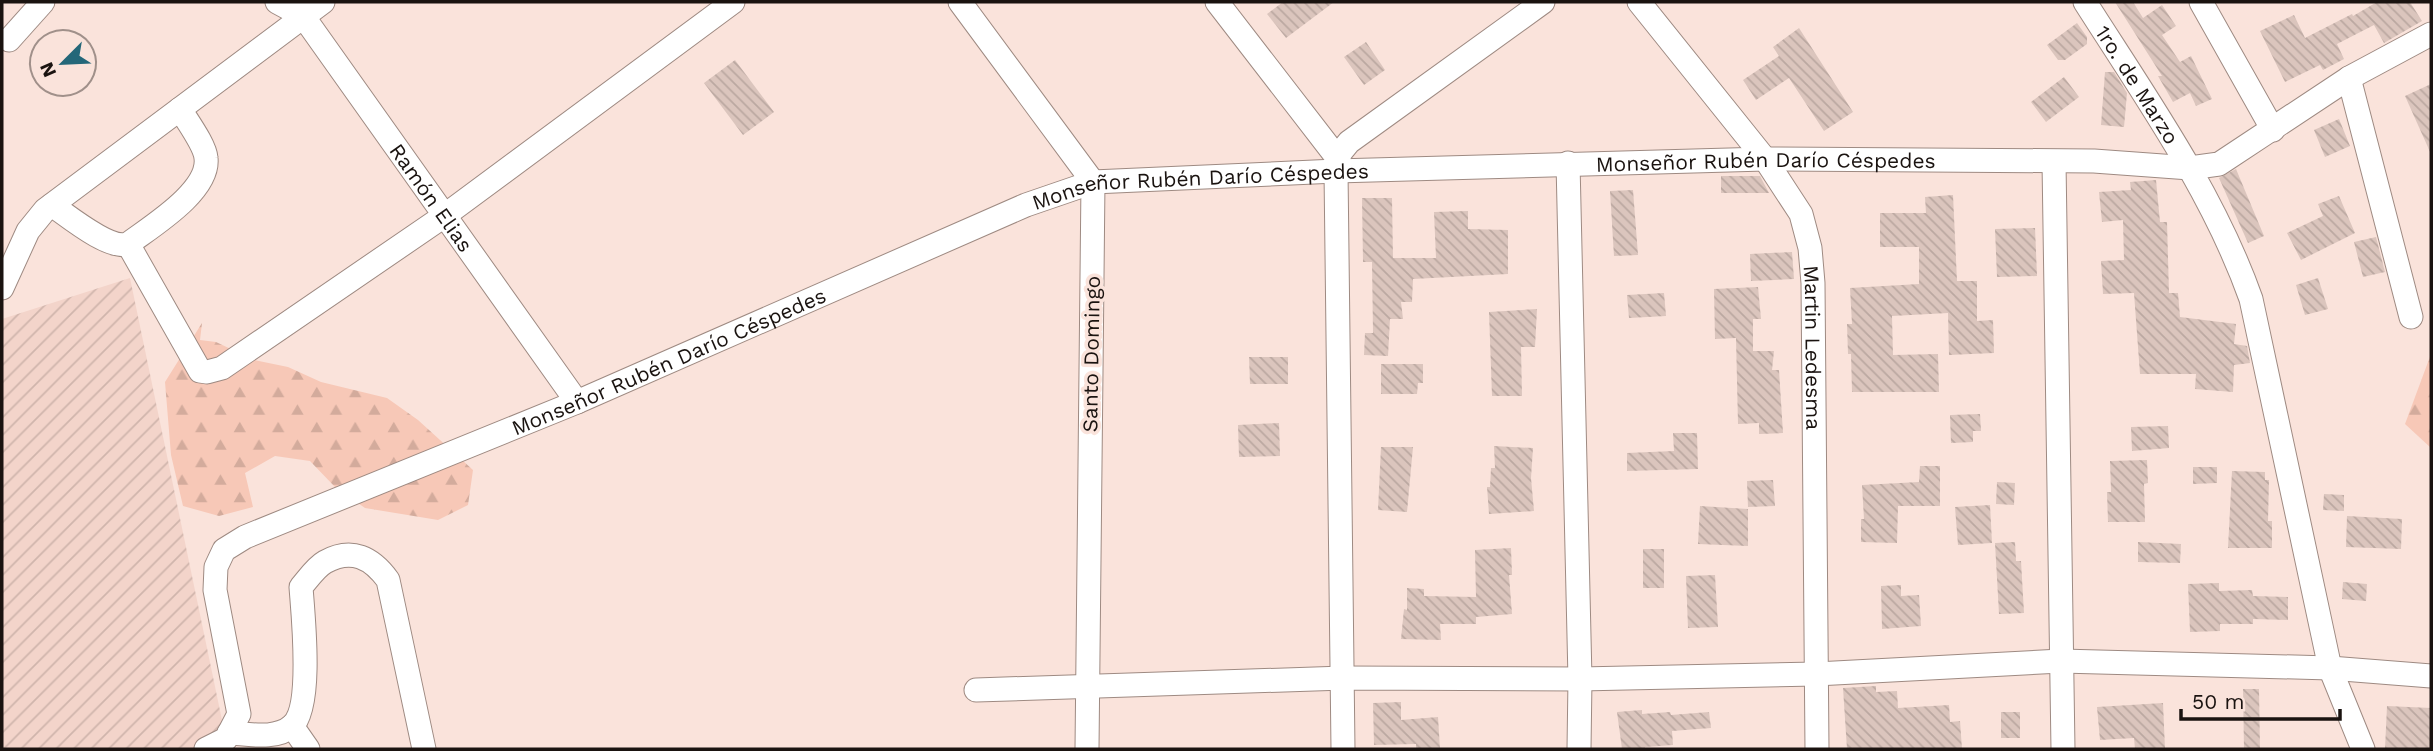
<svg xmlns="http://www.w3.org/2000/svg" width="2433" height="751" viewBox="0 0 2433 751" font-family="'Work Sans',sans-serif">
  <defs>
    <pattern id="industrial-furrows" width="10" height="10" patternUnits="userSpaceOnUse" patternTransform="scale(1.75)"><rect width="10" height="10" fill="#f3d4ca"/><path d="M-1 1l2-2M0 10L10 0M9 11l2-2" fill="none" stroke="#d0b5ac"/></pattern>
    <pattern id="forest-firs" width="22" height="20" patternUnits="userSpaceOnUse" patternTransform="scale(1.75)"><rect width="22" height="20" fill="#f7c8b7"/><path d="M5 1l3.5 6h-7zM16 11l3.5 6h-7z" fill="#d3ab9c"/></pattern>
    <pattern id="building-back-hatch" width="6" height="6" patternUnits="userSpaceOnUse" patternTransform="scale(1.75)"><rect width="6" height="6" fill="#dbc5bd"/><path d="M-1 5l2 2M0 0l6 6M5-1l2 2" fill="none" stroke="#bba8a1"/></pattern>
  </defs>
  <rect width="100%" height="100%" fill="#fae3db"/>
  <polygon fill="url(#industrial-furrows)" points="130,278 228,749 2,749 2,319"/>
  <g fill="url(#forest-firs)">
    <polygon points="202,323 200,340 216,342 254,360 288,367 321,382 387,398 418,420 473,470 468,505 438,520 365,508 335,487 310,461 275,456 245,473 253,507 219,516 183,506 171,455 165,382"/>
    <polygon points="2431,354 2431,448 2405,424"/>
  </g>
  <g fill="url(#building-back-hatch)">
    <polygon points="1283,2 1334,2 1286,38 1267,14"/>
    <polygon points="2115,2 2133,2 2143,18 2162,5 2176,26 2162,35 2180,62 2191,56 2212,99 2196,106 2190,93 2173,102 2158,76 2162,76"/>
    <polygon points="2377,2 2410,2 2422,21 2384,43 2374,25 2337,44 2344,59 2323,70 2320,65 2285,82 2260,31 2294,15 2305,38 2352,14 2353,16"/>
    <polygon points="2077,23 2087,37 2087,44 2065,60 2058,60 2047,45"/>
    <polygon points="1799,28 1853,112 1824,131 1789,78 1756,100 1743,80 1779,56 1773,47"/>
    <polygon points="1366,42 1385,70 1364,85 1344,57"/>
    <polygon points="735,60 774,112 743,135 704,83"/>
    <polygon points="2105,72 2114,72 2127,93 2124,127 2101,125"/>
    <polygon points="2064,77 2079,97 2046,122 2031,102"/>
    <polygon points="2431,84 2431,154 2405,96"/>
    <polygon points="2339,119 2350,146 2325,157 2314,130"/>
    <polygon points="2236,169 2264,236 2248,243 2219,178"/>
    <polygon points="1721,176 1760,176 1769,193 1721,193"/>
    <polygon points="2156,180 2160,222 2167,222 2169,293 2178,293 2180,317 2236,324 2234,344 2247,346 2250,363 2234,365 2233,392 2195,389 2196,374 2140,374 2134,293 2103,294 2101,261 2124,260 2123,220 2102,222 2099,192 2131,190 2130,182"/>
    <polygon points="1633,190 1638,255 1614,256 1610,191"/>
    <polygon points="1953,195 1957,281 1977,281 1977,321 1993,320 1994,353 1949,355 1948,313 1892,316 1893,355 1938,354 1939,392 1852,392 1851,354 1848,354 1847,324 1852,324 1850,288 1919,284 1919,247 1880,247 1880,213 1926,213 1925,197"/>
    <polygon points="2339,196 2355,233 2301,260 2287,233 2323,216 2318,204"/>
    <polygon points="1362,198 1392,198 1393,258 1436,258 1434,212 1468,211 1468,229 1508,230 1508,274 1413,279 1412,302 1401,302 1403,319 1390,319 1388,356 1364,355 1365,333 1373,333 1372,262 1363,262"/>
    <polygon points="2035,228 2037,276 1997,277 1995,229"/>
    <polygon points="2376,237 2385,272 2363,277 2354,242"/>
    <polygon points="1792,252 1794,279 1751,281 1750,254"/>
    <polygon points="2318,278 2328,309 2305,315 2296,285"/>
    <polygon points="1758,287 1761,319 1753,319 1753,351 1774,351 1772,370 1779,370 1783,433 1759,434 1759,423 1738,424 1736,338 1715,339 1714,289"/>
    <polygon points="1664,293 1666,316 1629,318 1627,295"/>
    <polygon points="1537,309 1535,347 1521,347 1522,396 1492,396 1489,312"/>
    <polygon points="1249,357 1288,357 1288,384 1250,384"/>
    <polygon points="1381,364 1423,364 1423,383 1418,383 1417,394 1381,394"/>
    <polygon points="1980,414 1981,431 1973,431 1973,442 1951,443 1950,415"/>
    <polygon points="1279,423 1280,456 1239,457 1238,425"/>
    <polygon points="2168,426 2169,448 2132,451 2131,427"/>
    <polygon points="1673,433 1697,433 1698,469 1627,471 1627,453 1674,451"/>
    <polygon points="1494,446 1533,448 1531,478 1534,511 1489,514 1487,487 1490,487 1491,468 1495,468"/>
    <polygon points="1381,447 1413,447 1407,512 1378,510"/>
    <polygon points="2147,460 2148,483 2144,484 2145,522 2108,522 2107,492 2111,492 2110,461"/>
    <polygon points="1920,466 1940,466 1940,506 1898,506 1897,543 1861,542 1861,519 1864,519 1862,485 1919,482"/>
    <polygon points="2193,467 2217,467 2217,483 2193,484"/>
    <polygon points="2232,471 2265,472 2265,480 2269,480 2268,521 2272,521 2272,548 2228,548"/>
    <polygon points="1773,480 1775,506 1748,507 1747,481"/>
    <polygon points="1997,482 2015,483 2014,505 1996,504"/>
    <polygon points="2324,494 2344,495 2344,511 2323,510"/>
    <polygon points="1990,505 1992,543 1958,545 1955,507"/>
    <polygon points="1700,506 1748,509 1748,546 1698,544"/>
    <polygon points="2347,516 2402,519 2401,549 2346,547"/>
    <polygon points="2015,542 2016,561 2021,561 2024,613 1999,614 1995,543"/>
    <polygon points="2138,542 2181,544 2180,563 2138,562"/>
    <polygon points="1511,548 1512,575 1509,575 1512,614 1476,617 1476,624 1440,624 1441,640 1401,639 1404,609 1407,610 1407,588 1424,589 1424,596 1476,597 1475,550"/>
    <rect x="1643" y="549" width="21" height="39"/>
    <polygon points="1715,575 1718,627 1688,628 1686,576"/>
    <polygon points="2343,582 2367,584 2366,601 2342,599"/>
    <polygon points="2219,583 2219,591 2252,590 2253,596 2288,597 2288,620 2253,619 2253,624 2220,624 2220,631 2190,632 2188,584"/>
    <polygon points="1901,585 1901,596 1919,595 1921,626 1882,629 1881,586"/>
    <polygon points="1876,686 1876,692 1897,691 1898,708 1949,705 1950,722 1960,721 1962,749 1847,749 1843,688"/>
    <polygon points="2243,689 2259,689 2260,749 2244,749"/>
    <polygon points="1401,702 1401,720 1438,717 1440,749 1416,749 1416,744 1374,745 1373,703"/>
    <polygon points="2163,703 2165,749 2135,749 2134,738 2100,740 2097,707"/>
    <polygon points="2387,706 2431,708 2431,749 2385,749"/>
    <polygon points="1642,710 1642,714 1670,712 1671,715 1709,712 1711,728 1672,731 1673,745 1645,747 1645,749 1622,749 1617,712"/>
    <rect x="2001" y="712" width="19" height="26"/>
  </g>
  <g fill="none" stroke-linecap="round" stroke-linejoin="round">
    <g stroke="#9e8a82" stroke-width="25">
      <g id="minor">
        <path id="s1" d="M 277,2 L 303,16 L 577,402"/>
        <polyline points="960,2 1093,182 1087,749"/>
        <polyline points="1217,2 1339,160"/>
        <path id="s2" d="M 1639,2 L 1765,159 L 1801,214 L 1810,248 L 1813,283 L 1817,749"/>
        <path id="s3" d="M 2085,2 C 2146,98 2213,192 2251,299 L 2330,668 L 2363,749"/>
        <polyline points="2201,2 2273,130"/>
        <polyline points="9,40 43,2"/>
        <polyline points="2349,78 2411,317"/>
        <polyline points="2054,162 2063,749"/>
        <polyline points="1568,163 1580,679 1579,749"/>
        <path d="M 52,205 C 68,216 109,250 128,244 C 152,226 210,191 206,158 C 205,145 187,121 180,109"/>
        <polyline points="128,244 200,371 207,372 222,368 444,216 733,2"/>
        <polyline points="2,288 28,231 45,210 323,2"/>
        <polyline points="976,690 1344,678 1580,679 1816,674 2061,661 2330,668 2431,676"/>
        <polyline points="292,726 308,749"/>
        <path d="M 229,733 C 249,734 276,740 292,726 C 313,707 303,615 301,587 C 308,579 316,567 325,562 C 352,547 372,558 388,580 L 424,749"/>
        <path id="s4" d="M 206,749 L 226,739 L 239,714 L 215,590 L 216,567 L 224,550 L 245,537 L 577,402 L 1026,205 L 1093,182 L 1336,171 L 1765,159 L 2094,161 L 2190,168 L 2219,164 L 2349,78 L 2431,34"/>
        <polyline points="1343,749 1336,171 1340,153 1349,142 1543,2"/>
      </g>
    </g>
    <use href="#minor" stroke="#fff" stroke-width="23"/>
  </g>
  <g text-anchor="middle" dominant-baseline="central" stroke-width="7" stroke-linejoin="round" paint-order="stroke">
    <g font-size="21" fill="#1a1310" stroke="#fae3db">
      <text stroke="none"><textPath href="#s3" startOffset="98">1ro. de Marzo</textPath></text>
      <text stroke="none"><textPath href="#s4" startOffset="1836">Monseñor Rubén Darío Céspedes</textPath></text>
      <text stroke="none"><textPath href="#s4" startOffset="1269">Monseñor Rubén Darío Céspedes</textPath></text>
      <text stroke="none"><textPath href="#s1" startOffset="252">Ramón Elias</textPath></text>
      <text stroke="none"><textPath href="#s2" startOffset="402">Martin Ledesma</textPath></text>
      <text transform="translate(1091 354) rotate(-89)">Santo Domingo</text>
      <text stroke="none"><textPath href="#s4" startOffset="702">Monseñor Rubén Darío Céspedes</textPath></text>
    </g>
  </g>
  <rect width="2433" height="751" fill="none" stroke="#1a1310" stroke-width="7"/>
  <g transform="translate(63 63) rotate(246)"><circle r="33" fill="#fae3db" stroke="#a0908a" stroke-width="2"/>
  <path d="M0-5L12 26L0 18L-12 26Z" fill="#246779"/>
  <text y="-10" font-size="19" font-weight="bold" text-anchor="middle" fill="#1a1310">N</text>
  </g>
  <path d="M2181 709v10h159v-10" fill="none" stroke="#1a1310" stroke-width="3.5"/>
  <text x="2192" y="709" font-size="21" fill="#1a1310" stroke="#fae3db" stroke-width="5" paint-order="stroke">50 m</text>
</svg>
